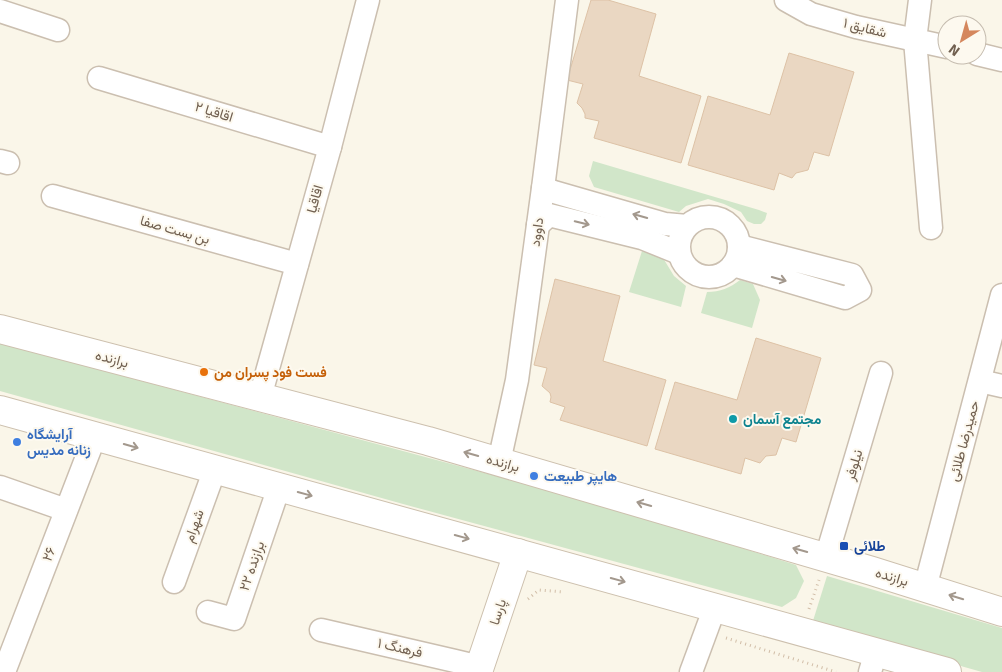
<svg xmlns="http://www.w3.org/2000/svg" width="1002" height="672" viewBox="0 0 1002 672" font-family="Signika,Vazirmatn,sans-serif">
  <rect width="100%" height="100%" fill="#faf6e9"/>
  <g fill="#d1e6c9">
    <polygon points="593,161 759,210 767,213 765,220 761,224 754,224 747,221 741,212 724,204 708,199 686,206 679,212 594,187 589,176"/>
    <polygon points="642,251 663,258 674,276 686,286 681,307 629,292"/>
    <path d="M 740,280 L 753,284 L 760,300 L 752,328 L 701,313 L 707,292 C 720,292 730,288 740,280 Z"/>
    <polygon points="0,343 612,507 796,565 804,581 796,598 782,607 403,504 0,391"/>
    <polygon points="827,576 1002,628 1002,672 982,672 812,624"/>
  </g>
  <g fill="#ead7c2" stroke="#ddc2a6">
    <polygon points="591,0 608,0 656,14 639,76 701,96 681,163 594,138 599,121 585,118 585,114 582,108 577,103 583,84 567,80"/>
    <polygon points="789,53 854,72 829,156 814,152 808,170 796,173 792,178 779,173 774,190 688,165 708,96 770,115"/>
    <polygon points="555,279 620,296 603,361 666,380 647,446 560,420 565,407 550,402 551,397 550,393 542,386 547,368 534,365"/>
    <polygon points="756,338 821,358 796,442 782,438 776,455 766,456 760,463 745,458 741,474 655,449 675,382 737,400"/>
  </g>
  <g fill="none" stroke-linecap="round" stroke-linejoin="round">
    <g stroke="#cbbfb0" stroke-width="25">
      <g id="street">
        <polyline points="786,0 811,14 856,27 947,47"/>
        <polyline points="920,0 915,40 931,228"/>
        <polyline points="0,11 58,30"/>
        <polyline points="977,54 1002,60"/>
        <polyline points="99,78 330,147"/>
        <polyline points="0,161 8,163"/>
        <polyline points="543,188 554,192 665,224 687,226"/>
        <polyline points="53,196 297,264"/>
        <circle cx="709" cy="247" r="30"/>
        <polyline points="538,225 549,215 642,238 679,253"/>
        <polyline points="733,265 845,298 860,290 852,275 739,246"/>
        <polyline points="980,381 1002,386"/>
        <polyline points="260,397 330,147 368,0"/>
        <polyline points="499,462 517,380 543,188 567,0"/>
        <polyline points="0,487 66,510"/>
        <polyline points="826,558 881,373"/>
        <polyline points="174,582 215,469"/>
        <polyline points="925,588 1002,295"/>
        <polyline points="208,612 234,619 279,487"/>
        <polyline points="321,630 455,661 480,667"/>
        <polyline points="4,672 95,436"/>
        <polyline points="691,672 715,607"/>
        <polyline points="870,672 876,652"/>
      </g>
    </g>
    <g stroke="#cdc0ae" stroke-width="30">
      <g id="secondary">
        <polyline points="0,329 428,441 872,571 1002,612"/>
        <polyline points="0,410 947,672"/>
        <polyline points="478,672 518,553"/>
      </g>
    </g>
    <g stroke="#d1bda7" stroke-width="3" stroke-dasharray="1 4" stroke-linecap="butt">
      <polyline points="528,599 539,590 564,592"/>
      <polyline points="809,609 819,580"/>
      <polyline points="726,638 836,672"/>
    </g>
    <use href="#street" stroke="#fff" stroke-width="22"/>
    <use href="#secondary" stroke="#fff" stroke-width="28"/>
  </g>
  <defs><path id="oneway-shaft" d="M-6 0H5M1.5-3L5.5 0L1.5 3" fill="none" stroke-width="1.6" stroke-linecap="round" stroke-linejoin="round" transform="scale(1.25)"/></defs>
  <g stroke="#a3988d">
    <use href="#oneway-shaft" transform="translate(640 216) rotate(-164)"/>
    <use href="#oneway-shaft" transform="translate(582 223) rotate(14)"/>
    <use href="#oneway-shaft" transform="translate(779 279) rotate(16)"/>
    <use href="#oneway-shaft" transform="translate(131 446) rotate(16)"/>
    <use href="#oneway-shaft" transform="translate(471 454) rotate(-164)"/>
    <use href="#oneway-shaft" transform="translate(305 494) rotate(15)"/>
    <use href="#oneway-shaft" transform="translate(644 504) rotate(-164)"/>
    <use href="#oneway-shaft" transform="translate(462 537) rotate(15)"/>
    <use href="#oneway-shaft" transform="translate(800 550) rotate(-164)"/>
    <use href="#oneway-shaft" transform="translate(618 580) rotate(15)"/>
    <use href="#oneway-shaft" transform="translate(956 597) rotate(-163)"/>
  </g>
  <circle fill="#e8710a" stroke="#fdf9ef" stroke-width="2" cx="204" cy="372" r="5"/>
  <circle fill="#0f9aa8" stroke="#fdf9ef" stroke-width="2" cx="733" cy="419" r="5"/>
  <g fill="#3f7fe0" stroke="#fdf9ef" stroke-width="2">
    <circle cx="17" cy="442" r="5"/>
    <circle cx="534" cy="476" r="5"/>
  </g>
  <rect fill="#1a4fb4" stroke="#fdf9ef" stroke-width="2" x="839" y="541" width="10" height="10" rx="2.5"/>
  <g text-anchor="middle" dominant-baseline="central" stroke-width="4" stroke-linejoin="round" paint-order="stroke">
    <g font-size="14" fill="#716050" stroke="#fdf9ef">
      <text transform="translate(865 28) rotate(14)">شقایق ۱</text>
      <text transform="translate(214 112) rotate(17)">اقاقیا ۲</text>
      <text transform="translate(315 199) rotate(-74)">اقاقیا</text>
      <text transform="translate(175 230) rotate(16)">بن بست صفا</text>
      <text transform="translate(537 232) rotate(-82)">داوود</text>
      <text transform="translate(112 359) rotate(15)">برازنده</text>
      <text transform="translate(964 441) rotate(-75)">حمیدرضا طلائی</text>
      <text transform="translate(503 463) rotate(16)">برازنده</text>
      <text transform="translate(854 465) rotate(-74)">نیلوفر</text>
      <text transform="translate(194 526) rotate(-70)">شهرام</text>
      <text transform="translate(49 554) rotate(-69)">۲۶</text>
      <text transform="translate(252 566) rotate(-71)">برازنده ۲۲</text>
      <text transform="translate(892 577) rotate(17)">برازنده</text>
      <text transform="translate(498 612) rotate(-72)">پارسا</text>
      <text transform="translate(400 648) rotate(13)">فرهنگ ۱</text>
    </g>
    <g font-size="14" font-weight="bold" fill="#c56008" stroke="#fdf9ef" text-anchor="start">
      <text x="214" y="372">فست فود پسران من</text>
    </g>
    <g font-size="14" font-weight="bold" fill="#0d838f" stroke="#fdf9ef" text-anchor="start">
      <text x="743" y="419">مجتمع آسمان</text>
    </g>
    <g font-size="14" font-weight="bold" fill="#366cbe" stroke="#fdf9ef" text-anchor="start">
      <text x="27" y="434">آرایشگاه<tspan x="27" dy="16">زنانه مدیس</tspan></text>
      <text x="544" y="476">هایپر طبیعت</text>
    </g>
    <g font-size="14" font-weight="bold" fill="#164399" stroke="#fdf9ef" text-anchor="start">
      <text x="854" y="546">طلائی</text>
    </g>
  </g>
  <g transform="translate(962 40) rotate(217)"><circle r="24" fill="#fdf9ef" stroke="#c5bcaf"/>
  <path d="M0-4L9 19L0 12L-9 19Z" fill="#d5875d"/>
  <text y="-8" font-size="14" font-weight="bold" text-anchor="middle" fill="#716050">N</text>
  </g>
</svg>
